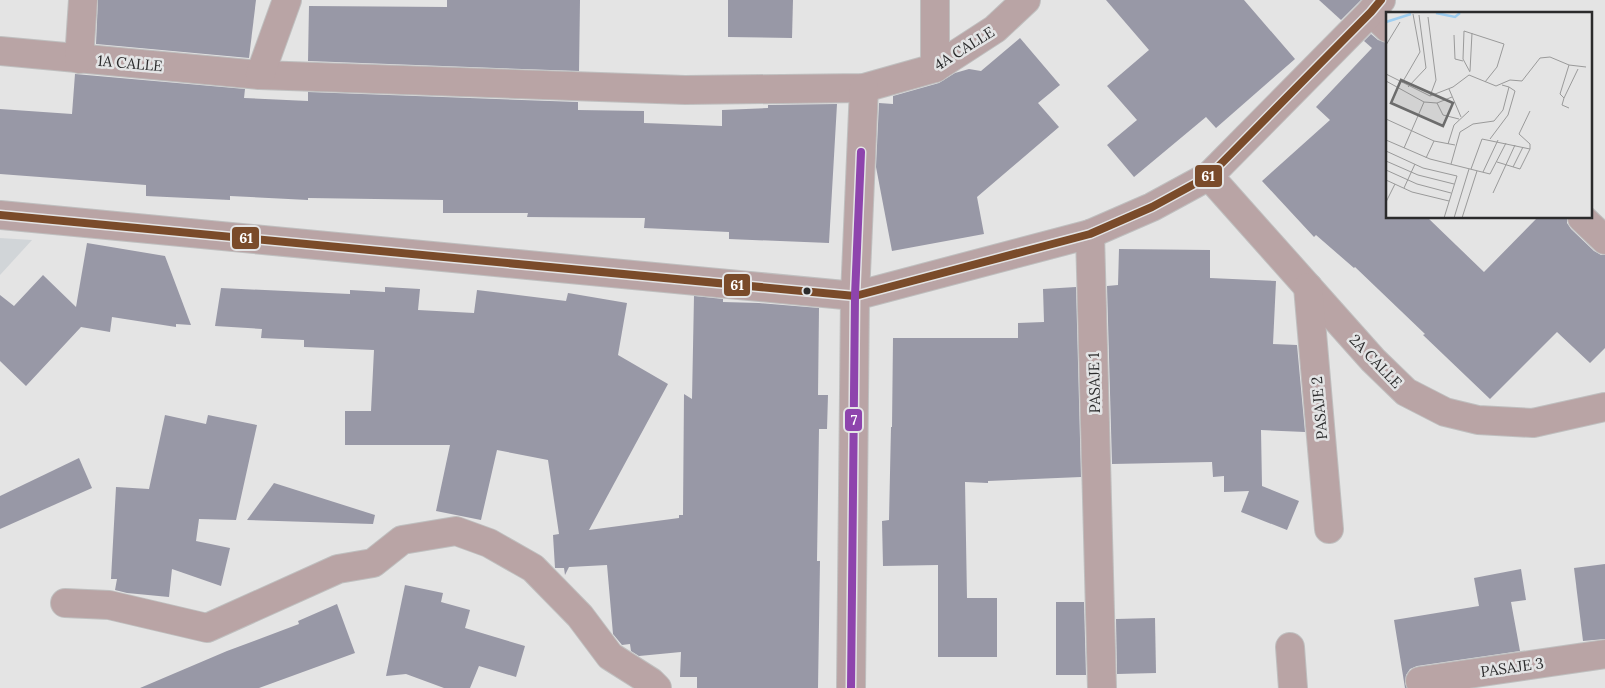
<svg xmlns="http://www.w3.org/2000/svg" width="1605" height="688" viewBox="0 0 1605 688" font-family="Lora,serif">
  <rect width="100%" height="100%" fill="#e4e4e4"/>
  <polygon fill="#d1d5d8" points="0,238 32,240 0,275"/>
  <g fill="#9898a6">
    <polygon points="98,0 256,0 249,58 96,44"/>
    <polygon points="447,0 580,0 579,71 308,61 309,6 447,7"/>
    <polygon points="728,0 793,0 792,38 728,37"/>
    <polygon points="1106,0 1244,0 1295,59 1216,128 1206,117 1134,177 1107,145 1137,120 1107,86 1149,50"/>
    <polygon points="1319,0 1361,0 1341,20"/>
    <polygon points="1371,34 1378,40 1388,43 1388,218 1428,218 1484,272 1537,218 1567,218 1567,223 1571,229 1594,251 1601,255 1605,255 1605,348 1590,363 1557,332 1490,399 1423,335 1425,334 1355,267 1354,268 1316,235 1314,237 1262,181 1330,120 1316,107 1372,48 1364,41"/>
    <polygon points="1020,38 1060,85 1038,103 1059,127 977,197 984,234 892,251 876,167 879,103 893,104 893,96 939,83 955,73 969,69 981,71"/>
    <polygon points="75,74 245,89 244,98 308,101 308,92 578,102 578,110 644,111 644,123 722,126 722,110 768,108 768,105 837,104 829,243 729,239 729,232 644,228 645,218 527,217 528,213 443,213 443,200 308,198 308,200 230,196 230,200 146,196 146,185 0,174 0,109 72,114"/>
    <polygon points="87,243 165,256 191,325 176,324 176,327 112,317 110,332 81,327 26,386 0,361 0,295 14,306 43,275 76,307"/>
    <polygon points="1119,249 1210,250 1210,278 1276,281 1273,344 1297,345 1305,432 1261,430 1262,486 1299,501 1287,530 1241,512 1249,491 1224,492 1224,476 1213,477 1212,462 1112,464 1107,286 1118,285"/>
    <polygon points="385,287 420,289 418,310 474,313 477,290 566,301 568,293 627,303 618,355 668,384 589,530 679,518 679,515 683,515 684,394 692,399 694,296 723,299 723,302 759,303 819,308 818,395 828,395 827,429 819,429 817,561 820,561 818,688 697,688 697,677 680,677 681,652 639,656 631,651 630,644 622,645 613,634 607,565 569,567 565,575 564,568 555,568 553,535 559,534 548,460 497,450 481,520 436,511 450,445 345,445 345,411 371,411 374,350 304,347 304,340 261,338 262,329 215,326 221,288 350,294 350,290 385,292"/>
    <polygon points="1076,287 1081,477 988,481 988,483 965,482 967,598 997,598 997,657 938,657 938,565 883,566 882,521 889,520 891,427 892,427 893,338 1018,338 1018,323 1044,322 1043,289"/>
    <polygon points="165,415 206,424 208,415 257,425 236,520 199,519 196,541 230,548 221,586 172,569 169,597 127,593 115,590 117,579 111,579 116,487 149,489"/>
    <polygon points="79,458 92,488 0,529 0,496"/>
    <polygon points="274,483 375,515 373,524 247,520"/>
    <polygon points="1605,564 1605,639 1583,641 1574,568"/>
    <polygon points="1521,569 1526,600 1511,602 1520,651 1417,666 1410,669 1406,675 1405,683 1407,688 1405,688 1394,620 1479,606 1474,578"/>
    <polygon points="405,585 443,593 441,602 470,610 465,628 525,646 516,677 479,666 470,688 444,688 406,674 386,676"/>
    <polygon points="1056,602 1084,602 1086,675 1056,675"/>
    <polygon points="337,604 355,653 259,688 140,688 227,651 299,624 298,621"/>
    <polygon points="1155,618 1156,673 1117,674 1116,619"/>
  </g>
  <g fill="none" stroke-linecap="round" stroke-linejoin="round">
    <g stroke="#bfbfbf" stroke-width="30">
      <g id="minor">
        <polyline points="1371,12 1388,28"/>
        <polyline points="0,51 260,75 685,90 864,88 935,68 995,29 1026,0"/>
        <polyline points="79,59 83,0"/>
        <polyline points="935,68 935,0"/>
        <polyline points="260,75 287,0"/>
        <polyline points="1209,176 1373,360 1406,392 1445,412 1478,420 1533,423 1605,407"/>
        <polyline points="0,215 855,296 1090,234 1152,207 1209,176 1371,12 1381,0"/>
        <polyline points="1582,218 1605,240"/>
        <polyline points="1090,234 1102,688"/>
        <polyline points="1308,287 1329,529"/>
        <polyline points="65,603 109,605 207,628 338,569 373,563 402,540 456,531 489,543 533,568 580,616 610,656 651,682 657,688"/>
        <polyline points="1290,647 1293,688"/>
        <polyline points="1420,681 1605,654"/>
        <polyline points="851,688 855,296 864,88"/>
      </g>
    </g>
    <use href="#minor" stroke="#b9a4a5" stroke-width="28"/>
    <g stroke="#e3e4e5" stroke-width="11">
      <polyline id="bus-1" points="0,215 855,296 1090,234 1152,207 1209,176 1371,12 1381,0"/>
    </g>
    <g stroke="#e3e4e5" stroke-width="11">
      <polyline id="bus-2" points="851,688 855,296 861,152"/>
    </g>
    <use href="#bus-1" stroke="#7a4b2a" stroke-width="8"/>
    <use href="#bus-2" stroke="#8e44ad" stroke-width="8"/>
  </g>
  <circle fill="#2b2b2c" stroke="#e3e4e5" stroke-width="2" cx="807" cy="291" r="4.5"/>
  <g text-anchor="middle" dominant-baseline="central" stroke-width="5" stroke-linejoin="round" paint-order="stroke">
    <g font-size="15" fill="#2b2b2c" stroke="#e3e4e5">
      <text transform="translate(964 48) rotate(-32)">4A CALLE</text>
      <text transform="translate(130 63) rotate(5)">1A CALLE</text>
      <text transform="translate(1376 361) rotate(46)">2A CALLE</text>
      <text transform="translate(1094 383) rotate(-91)">PASAJE 1</text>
      <text transform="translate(1319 408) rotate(-95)">PASAJE 2</text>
      <text transform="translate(1512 667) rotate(-8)">PASAJE 3</text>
    </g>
  </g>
  <g transform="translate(1386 12)">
    <rect width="206" height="206" fill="#e4e4e4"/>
    <path fill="none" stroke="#9ecef1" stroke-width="2.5" d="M 50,1 L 69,5 L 74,1M 0,10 L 25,2"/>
    <path fill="none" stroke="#9a9a9a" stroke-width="1" d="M 42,5 L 50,68 L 44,84M 68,23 L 69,47 L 77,49M 0,33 L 14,10M 183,53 L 200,55M 84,59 L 86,21M 84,60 L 77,47 L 78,19 L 118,32 L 111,55 L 99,70M 0,62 L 44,84 L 67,75 L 83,63M 83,63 L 110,74 L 124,68 L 136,69 L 154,46 L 164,45 L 183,53 L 174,82 L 178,86 L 176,93 L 183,96M 0,69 L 38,90 L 51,91 L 66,85M 16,71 L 34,40 L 27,2M 22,75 L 40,56 L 33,3M 63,77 L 75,105M 178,86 L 192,57M 51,91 L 57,103 L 73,107M 144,99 L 133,122 L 144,132 L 144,137M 0,107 L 48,129 L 69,133M 104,127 L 122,103 L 129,79 L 123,75M 0,128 L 44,147 L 104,162 L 120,131M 62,132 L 68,113 L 83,99M 18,136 L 38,90M 0,139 L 37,156 L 71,164 L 58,206M 40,146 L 48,129M 0,149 L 32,163 L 68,172M 111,150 L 134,157 L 144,137M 65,152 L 74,120 L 87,112 L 108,109 L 117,98 L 123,75 L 116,73M 127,155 L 137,135M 85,157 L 96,127 L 144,137M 0,158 L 31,172 L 65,181M 97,160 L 112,128M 0,168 L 26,180 L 63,189M 18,176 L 29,152M 107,181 L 129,133M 0,190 L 9,172M 68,206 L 83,157M 76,206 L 91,159"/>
    <path fill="#6c6c6c" fill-opacity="0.15" stroke="#6c6c6c" stroke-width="2.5" d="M 15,68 L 67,91 L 57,114 L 5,91 Z"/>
    <rect width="206" height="206" fill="none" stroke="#2b2b2c" stroke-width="2.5"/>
  </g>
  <g stroke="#e3e4e5" stroke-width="2">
    <rect x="1194" y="164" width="29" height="24" rx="5" fill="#7a4b2a"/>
    <rect x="231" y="226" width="29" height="24" rx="5" fill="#7a4b2a"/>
    <rect x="723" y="273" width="28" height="24" rx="5" fill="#7a4b2a"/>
    <rect x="844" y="408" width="19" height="24" rx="5" fill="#8e44ad"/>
  </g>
  <g font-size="14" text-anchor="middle" font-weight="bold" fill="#fff">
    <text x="1208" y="181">61</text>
    <text x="246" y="243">61</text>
    <text x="737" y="290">61</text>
    <text x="854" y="425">7</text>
  </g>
</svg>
